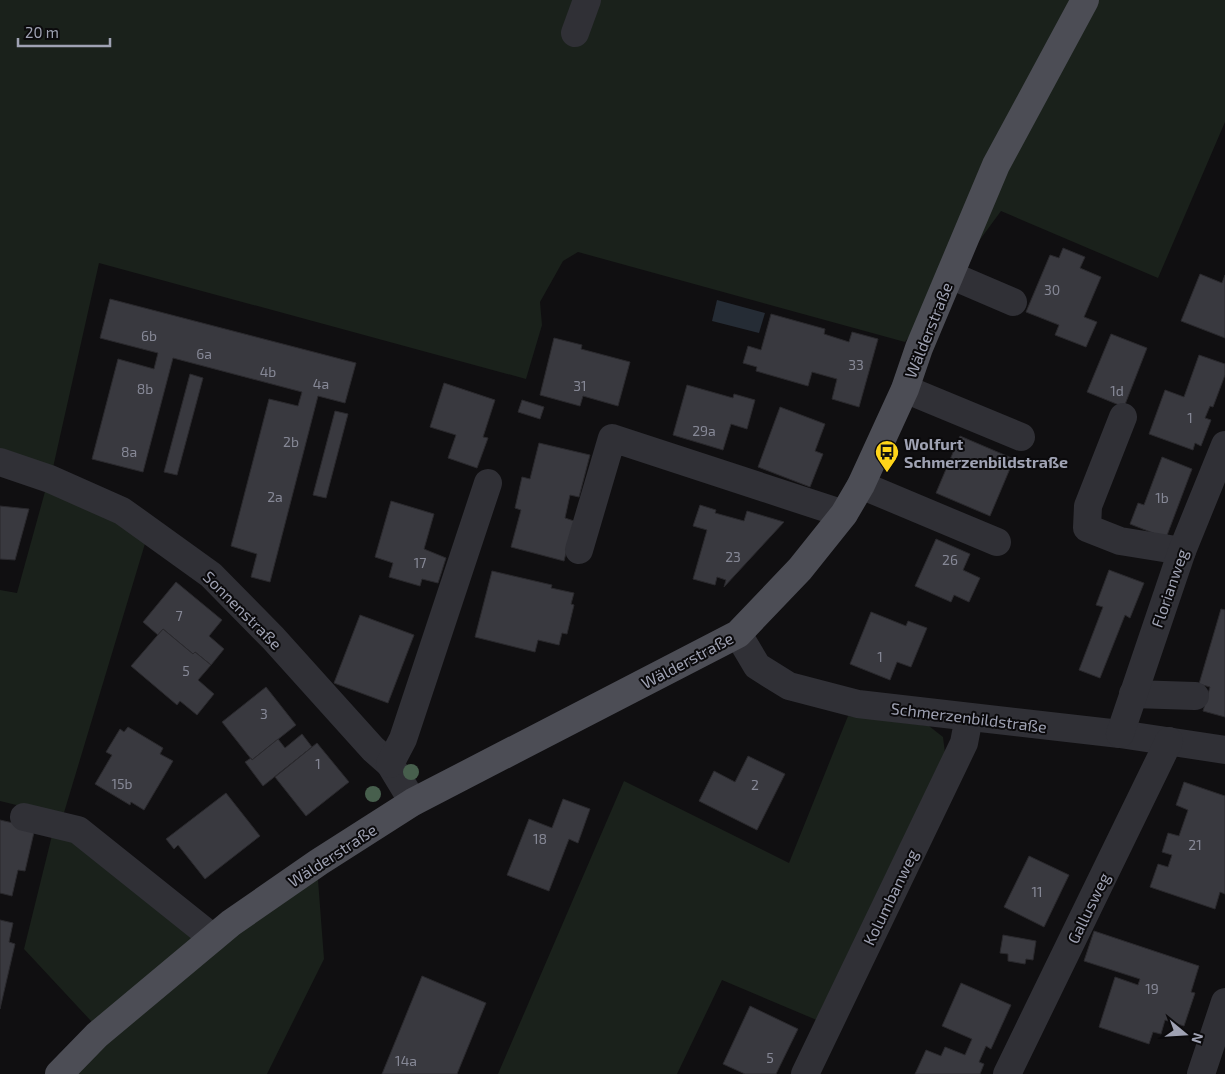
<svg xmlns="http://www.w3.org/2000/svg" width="1225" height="1074" viewBox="0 0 1225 1074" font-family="'Exo 2',sans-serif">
  <rect width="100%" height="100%" fill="#100f11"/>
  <g fill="#1a211b">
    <polygon points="0,0 1225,0 1225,122 1158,278 1001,211 905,342 578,252 563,261 540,302 542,325 526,379 99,263 52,472 0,457"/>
    <polygon points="46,488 147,537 63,816 208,938 317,867 324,959 267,1074 67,1074 105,1036 24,949 57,815 0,801 0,590 17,593"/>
    <polygon points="848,716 929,726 943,737 945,753 819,1021 722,980 677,1074 498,1074 624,781 789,863"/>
  </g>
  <polygon fill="#252c35" points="717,300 765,313 759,333 712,321"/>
  <g fill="#39393f" stroke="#2a292d">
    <polygon points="1063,248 1085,257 1080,268 1101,277 1084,317 1097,322 1086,347 1055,335 1059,325 1026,312 1050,255 1059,258"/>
    <polygon points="1200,274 1222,283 1225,275 1225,338 1181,321"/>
    <polygon points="110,299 356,363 345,403 318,396 270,582 251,577 257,554 231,546 269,399 298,406 302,392 173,358 143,472 92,459 118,359 154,369 158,353 100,338"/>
    <polygon points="771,314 825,329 824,334 849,342 852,332 878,339 859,407 832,399 837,379 812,372 808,386 756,371 757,367 743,363 748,346 761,350"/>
    <polygon points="1111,334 1147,348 1124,407 1087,392"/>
    <polygon points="554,338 582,345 581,349 630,362 618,406 583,396 580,406 540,395"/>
    <polygon points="1199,355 1225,364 1225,375 1213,407 1210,406 1205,418 1211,420 1201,446 1195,443 1193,450 1149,434 1165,390 1184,397"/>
    <polygon points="190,374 203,378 177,475 164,472"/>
    <polygon points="444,383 495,400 483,437 488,438 477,468 448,458 456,435 430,427"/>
    <polygon points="687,385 733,398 734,394 755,400 747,429 731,424 723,450 673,435"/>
    <polygon points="522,400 544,407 540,419 518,412"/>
    <polygon points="780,407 825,424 815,451 823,454 810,487 758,467"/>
    <polygon points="335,411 348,414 326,498 313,495"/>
    <polygon points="960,436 1014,459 990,516 936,493"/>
    <polygon points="539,443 590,455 579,497 570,495 565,518 574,521 564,561 511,547 521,510 515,508 522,477 530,479"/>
    <polygon points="1162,457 1192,469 1166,538 1130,524 1138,503 1144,505"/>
    <polygon points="391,501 434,514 424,549 446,558 438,583 422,579 420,586 389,577 393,563 375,557"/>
    <polygon points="700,505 716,510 715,513 744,521 747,511 784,522 724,587 726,580 717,577 715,585 693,579 707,530 693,526"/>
    <polygon points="0,506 29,509 15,560 0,559"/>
    <polygon points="936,539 970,554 963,570 980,578 969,602 954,595 951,602 915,586"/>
    <polygon points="1109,570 1144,583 1130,618 1125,615 1100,678 1079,670 1103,607 1096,605"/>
    <polygon points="492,571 552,585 551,588 574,593 571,604 574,605 567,634 562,633 559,645 538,640 535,652 475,637"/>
    <polygon points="176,582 222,620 209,636 224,649 211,665 195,652 193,654 163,629 158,635 143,622"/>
    <polygon points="1221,609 1225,610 1225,717 1203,711 1210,687 1199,684"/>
    <polygon points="871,612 906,626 908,621 927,628 911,667 897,662 890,680 850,664"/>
    <polygon points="360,615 414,635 388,703 334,683"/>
    <polygon points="163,629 193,654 195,652 211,665 198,680 214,694 197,715 180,701 177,705 131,666"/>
    <polygon points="266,687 296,725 252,760 222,722"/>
    <polygon points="128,727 163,748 160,754 173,761 144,810 131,802 130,805 95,784 112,755 106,752 120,729 124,732"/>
    <polygon points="302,734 312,747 263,786 245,762 251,758 252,760 278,739 285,748"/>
    <polygon points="317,743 349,782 306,816 275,777"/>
    <polygon points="748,756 785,774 757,830 699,801 714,771 735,782"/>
    <polygon points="1184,782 1225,796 1225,894 1220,892 1215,909 1150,887 1158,864 1168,867 1172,855 1162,852 1168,833 1179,836 1188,810 1176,805"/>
    <polygon points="226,793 260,836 205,879 178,845 174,849 166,839"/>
    <polygon points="563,799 590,809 578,843 569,839 549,891 507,875 529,819 552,828"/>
    <polygon points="0,820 35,828 25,871 18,870 12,896 0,893"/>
    <polygon points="1029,856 1069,875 1044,927 1004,907"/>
    <polygon points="0,920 13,923 9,942 15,944 0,1009"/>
    <polygon points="1094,931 1199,966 1191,992 1195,993 1184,1026 1165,1020 1161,1034 1153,1032 1149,1044 1099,1027 1115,977 1138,985 1140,979 1084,961"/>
    <polygon points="1003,935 1036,941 1033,960 1026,959 1025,964 1008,961 1008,954 1000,953"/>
    <polygon points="422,976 486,1003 457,1074 382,1074"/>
    <polygon points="961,983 1011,1005 991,1049 986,1046 979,1062 984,1064 980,1074 915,1074 926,1050 941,1056 945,1047 965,1055 972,1039 942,1026"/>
    <polygon points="750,1006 798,1029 776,1074 745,1074 723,1064"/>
  </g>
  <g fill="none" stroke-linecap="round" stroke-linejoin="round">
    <g stroke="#303036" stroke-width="28">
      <polyline points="575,33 587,0"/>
      <polyline points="950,275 1013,302"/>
      <polyline points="905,389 1021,437"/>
      <polyline points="1123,417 1088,506 1087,528 1120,541 1182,551"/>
      <polyline points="0,462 50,479 122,511 211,575 273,638 373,749 390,764 413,802"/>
      <polyline points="861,485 997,542"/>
      <polyline points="579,550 612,438 844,514"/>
      <polyline points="738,634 757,666 789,686 858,704 1120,734 1225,750"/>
      <polyline points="1133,694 1195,696"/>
      <polyline points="1120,734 1182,551 1225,445"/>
      <polyline points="390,764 403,739 488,483"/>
      <polyline points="24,817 78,830 213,938"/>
      <polyline points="805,1074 964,743 969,717"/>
      <polyline points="1007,1074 1169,741"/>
      <polyline points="1201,1074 1225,1002"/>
    </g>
    <polyline stroke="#4c4d55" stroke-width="28" points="59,1074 97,1035 231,923 319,862 413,802 738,634 800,569 844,514 861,485 905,389 919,348 996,165 1085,0"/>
  </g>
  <g fill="#475f4d">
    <circle cx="411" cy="772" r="8"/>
    <circle cx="373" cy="794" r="8"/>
  </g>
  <defs>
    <g id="bus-pin" transform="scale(1.25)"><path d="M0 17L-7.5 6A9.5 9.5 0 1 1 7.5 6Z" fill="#ffd51a" stroke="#0b0a0c"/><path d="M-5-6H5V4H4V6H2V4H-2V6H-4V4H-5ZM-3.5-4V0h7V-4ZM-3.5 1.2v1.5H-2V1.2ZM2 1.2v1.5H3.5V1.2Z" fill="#111"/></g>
  </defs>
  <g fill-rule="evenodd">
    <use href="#bus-pin" x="887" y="452"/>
  </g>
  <g text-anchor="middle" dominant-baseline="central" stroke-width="4" stroke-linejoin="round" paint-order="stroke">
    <g font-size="14" fill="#868896">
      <text x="1052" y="289">30</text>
      <text x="149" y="335">6b</text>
      <text x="204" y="353">6a</text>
      <text x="856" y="364">33</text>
      <text x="268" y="371">4b</text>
      <text x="321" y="383">4a</text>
      <text x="580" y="385">31</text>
      <text x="145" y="388">8b</text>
      <text x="1117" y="390">1d</text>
      <text x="1190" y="417">1</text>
      <text x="704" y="430">29a</text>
      <text x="291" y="441">2b</text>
      <text x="129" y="451">8a</text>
      <text x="275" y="496">2a</text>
      <text x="1162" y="497">1b</text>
      <text x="733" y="556">23</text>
      <text x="950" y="559">26</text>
      <text x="420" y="562">17</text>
      <text x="179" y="615">7</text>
      <text x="880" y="656">1</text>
      <text x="186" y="670">5</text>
      <text x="264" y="713">3</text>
      <text x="318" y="763">1</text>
      <text x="122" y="783">15b</text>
      <text x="755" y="784">2</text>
      <text x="540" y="838">18</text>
      <text x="1195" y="844">21</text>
      <text x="1037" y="891">11</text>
      <text x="1152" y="988">19</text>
      <text x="770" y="1057">5</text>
      <text x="406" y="1060">14a</text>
    </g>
    <g font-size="16" fill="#9fa2b3" stroke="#0b0a0c">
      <text transform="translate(928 330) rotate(-68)">Wälderstraße</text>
      <text transform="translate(1169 588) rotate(-71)">Florianweg</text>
      <text transform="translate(243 610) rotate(45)">Sonnenstraße</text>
      <text transform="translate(687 660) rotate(-28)">Wälderstraße</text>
      <text transform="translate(969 717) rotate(7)">Schmerzenbildstraße</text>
      <text transform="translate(332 855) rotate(-33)">Wälderstraße</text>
      <text transform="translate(890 897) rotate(-64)">Kolumbanweg</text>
      <text transform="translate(1088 908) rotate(-64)">Gallusweg</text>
    </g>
    <g font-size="16" font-weight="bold" fill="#9fa2b3" stroke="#0b0a0c" text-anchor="start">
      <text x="904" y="443">Wolfurt<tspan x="904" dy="18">Schmerzenbildstraße</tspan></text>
    </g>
  </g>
  <g transform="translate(1185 1034) rotate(108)" stroke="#0b0a0c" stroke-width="4" paint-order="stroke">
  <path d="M0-4L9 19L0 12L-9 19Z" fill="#9fa2b3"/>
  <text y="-8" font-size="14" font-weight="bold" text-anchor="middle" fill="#9fa2b3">N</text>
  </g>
  <path d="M18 38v8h92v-8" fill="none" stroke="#9fa2b3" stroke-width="2.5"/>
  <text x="25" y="38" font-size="15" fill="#9fa2b3" stroke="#0b0a0c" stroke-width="4" paint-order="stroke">20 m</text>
</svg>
